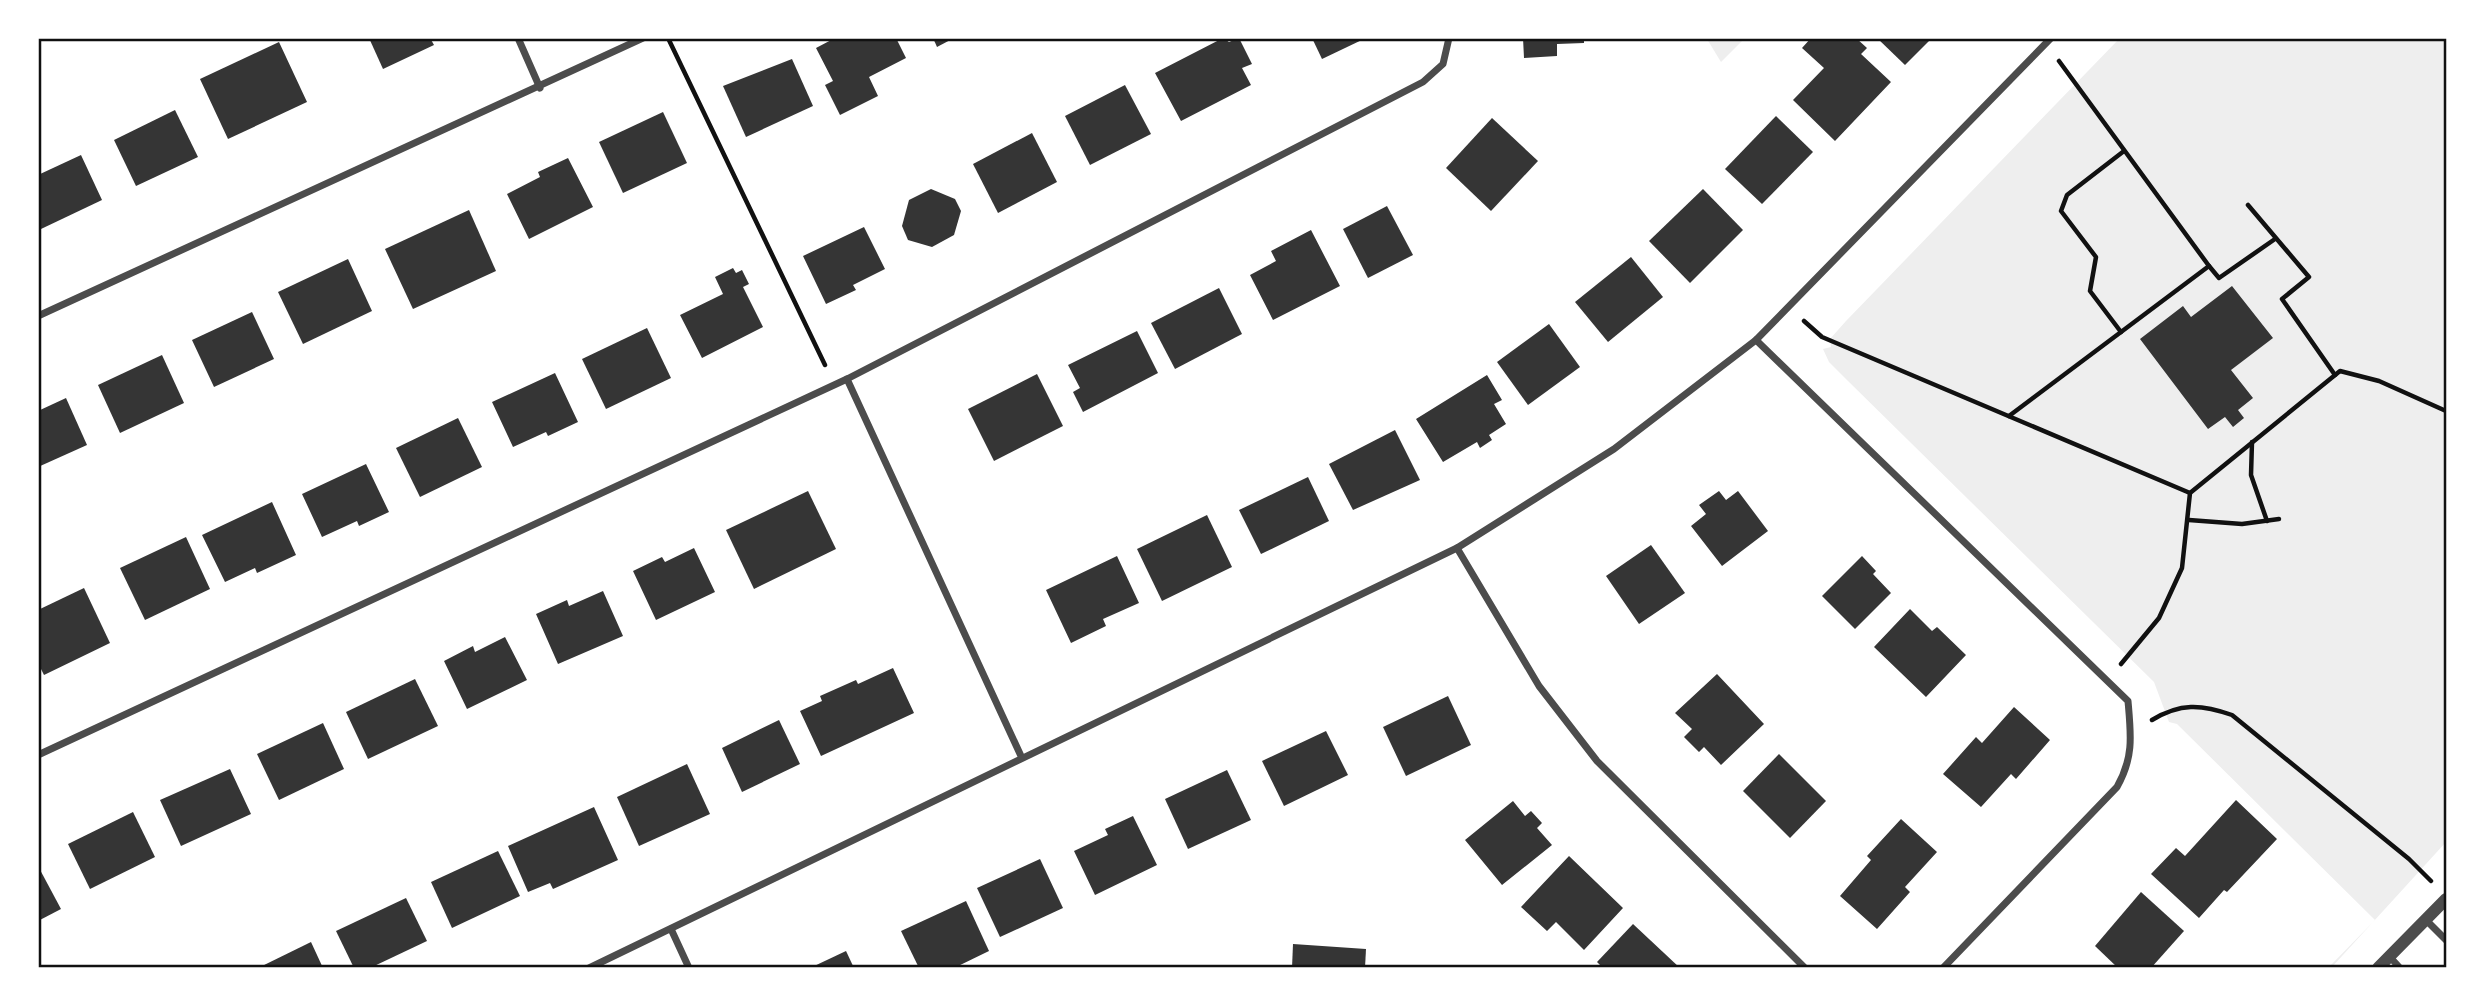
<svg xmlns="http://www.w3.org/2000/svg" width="2485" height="1006" viewBox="0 0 2485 1006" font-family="'Work Sans',sans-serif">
  <rect width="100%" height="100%" fill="#fff"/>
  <g fill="#eee">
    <polygon points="1707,39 1744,39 1721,62"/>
    <polygon points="2119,39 2446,39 2446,842 2332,967 2329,967 2375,920 2177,724 2169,722 2154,682 1848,381 1829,362 1823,349 1831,347 1830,339 1846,321"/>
  </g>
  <g fill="#353535">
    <polygon points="369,38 430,38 434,45 383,69"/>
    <polygon points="835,38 896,38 906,58 869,77 878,96 840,115 825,85 833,81 816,48"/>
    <polygon points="933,38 954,38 937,47"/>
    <polygon points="1223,38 1229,42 1239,38 1252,64 1242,68 1251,85 1181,121 1155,73"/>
    <polygon points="1312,38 1366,38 1322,59"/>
    <polygon points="1523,38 1584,38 1584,43 1557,44 1557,56 1524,58"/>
    <polygon points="1811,38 1856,38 1867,48 1861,54 1891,82 1835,141 1793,100 1824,68 1802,48"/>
    <polygon points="1877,38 1932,38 1905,65"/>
    <polygon points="279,42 307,102 228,139 200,79"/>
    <polygon points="792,59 813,106 746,137 723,86"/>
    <polygon points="1125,85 1151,134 1090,165 1065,116"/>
    <polygon points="175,110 198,157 136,186 114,140"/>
    <polygon points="663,112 687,163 623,193 599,142"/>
    <polygon points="1776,116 1813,152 1762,204 1725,169"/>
    <polygon points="1492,118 1538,161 1491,211 1446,168"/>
    <polygon points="1032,133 1057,182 998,213 973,164"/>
    <polygon points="81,155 102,200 41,229 38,175"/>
    <polygon points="568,158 593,207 529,239 507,194 540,177 538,172"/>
    <polygon points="931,189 955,199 961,211 954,235 932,247 908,240 902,226 909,200"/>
    <polygon points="1703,189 1743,230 1690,283 1649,241"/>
    <polygon points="1387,206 1413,255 1368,278 1343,229"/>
    <polygon points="469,210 496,271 413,309 385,249"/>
    <polygon points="864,227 885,269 853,285 856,290 826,304 803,256"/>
    <polygon points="1311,230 1340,286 1273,320 1250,275 1276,261 1271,251"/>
    <polygon points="1631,257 1663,297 1608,342 1575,302"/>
    <polygon points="348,259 372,311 303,344 278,292"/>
    <polygon points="733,268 736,273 742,270 749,284 743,287 763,327 702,358 680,315 723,294 715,277"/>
    <polygon points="2232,286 2273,338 2231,370 2253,398 2238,410 2244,418 2233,427 2225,417 2208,429 2140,339 2183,306 2191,317"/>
    <polygon points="1219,288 1242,334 1175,369 1151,323"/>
    <polygon points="252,312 274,359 214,387 192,340"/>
    <polygon points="1549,324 1580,367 1528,405 1497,362"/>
    <polygon points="647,328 671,378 606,409 582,359"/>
    <polygon points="1137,331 1158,373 1083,412 1073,392 1080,388 1068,365"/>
    <polygon points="162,355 184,403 120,433 98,385"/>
    <polygon points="555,373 578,422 548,436 546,432 513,447 492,402"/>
    <polygon points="1037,374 1063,426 994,461 968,409"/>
    <polygon points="1487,375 1502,400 1494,404 1506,424 1489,435 1492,440 1480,448 1477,442 1443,462 1416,419"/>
    <polygon points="66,398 87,445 38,467 38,411"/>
    <polygon points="458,418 482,467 420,497 396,448"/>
    <polygon points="1395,430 1420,480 1353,510 1329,464"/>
    <polygon points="366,464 389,512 359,526 357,521 322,537 302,494"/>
    <polygon points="1308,477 1329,521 1261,554 1239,510"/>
    <polygon points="808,491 836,549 754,589 726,530"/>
    <polygon points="1719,491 1726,500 1738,491 1768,531 1722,566 1691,526 1706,514 1699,505"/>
    <polygon points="272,502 296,555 257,573 255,568 225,582 202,535"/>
    <polygon points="1207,515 1232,567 1162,601 1137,549"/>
    <polygon points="186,537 210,589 145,620 120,568"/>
    <polygon points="1651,545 1685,593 1639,624 1606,576"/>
    <polygon points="694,548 715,592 656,620 633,571 662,557 665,562"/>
    <polygon points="1117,556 1139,603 1103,619 1106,626 1071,643 1046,590"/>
    <polygon points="1862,556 1876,571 1873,574 1891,593 1855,629 1822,596"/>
    <polygon points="84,588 110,643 44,675 38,663 38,610"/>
    <polygon points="603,591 623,636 558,664 536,614 567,600 569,606"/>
    <polygon points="1910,609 1932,631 1937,627 1966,655 1926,697 1874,647"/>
    <polygon points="505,637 527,680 467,709 444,661 473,646 475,652"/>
    <polygon points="893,668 914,713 821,756 800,711 822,701 820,696 856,680 858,684"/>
    <polygon points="1717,674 1764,724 1721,765 1704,747 1699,752 1684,737 1692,729 1675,713"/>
    <polygon points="415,679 438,726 368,759 346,712"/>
    <polygon points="1448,696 1471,745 1406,776 1383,727"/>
    <polygon points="2014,707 2050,740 2016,779 2011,774 1981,807 1943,774 1976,737 1982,743"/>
    <polygon points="779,720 800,764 742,792 722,748"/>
    <polygon points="323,723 344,769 279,800 257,754"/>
    <polygon points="1326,731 1348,775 1284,806 1262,761"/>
    <polygon points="1779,754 1826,801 1790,838 1743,791"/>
    <polygon points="687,764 710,814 639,846 617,797"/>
    <polygon points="230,769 251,814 181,846 160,800"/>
    <polygon points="1227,770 1251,820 1188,849 1165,799"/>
    <polygon points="2236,800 2277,839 2227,892 2224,890 2199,918 2151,874 2176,848 2185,856"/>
    <polygon points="1513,801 1525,816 1531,811 1542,823 1537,828 1552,845 1502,885 1465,840"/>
    <polygon points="594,807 618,860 553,889 550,883 528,892 508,846"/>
    <polygon points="133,812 155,857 90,889 68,844"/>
    <polygon points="1133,816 1157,865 1095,895 1074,851 1108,835 1105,829"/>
    <polygon points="1901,819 1937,852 1905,887 1910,892 1877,929 1840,896 1871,860 1867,856"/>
    <polygon points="498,851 520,896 452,928 431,882"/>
    <polygon points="1569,856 1623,908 1584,950 1556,922 1547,931 1521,907"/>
    <polygon points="1040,859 1063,908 1000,937 977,888"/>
    <polygon points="38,866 61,909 38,921"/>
    <polygon points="2141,892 2184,931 2151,968 2118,968 2095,946"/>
    <polygon points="406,898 427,941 370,968 354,968 336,931"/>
    <polygon points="966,901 989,951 954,968 919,968 901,931"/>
    <polygon points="1633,924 1680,968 1603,968 1597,962"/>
    <polygon points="311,942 323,968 258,968"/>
    <polygon points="1293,944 1366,949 1365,968 1292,968"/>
    <polygon points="846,951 854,968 810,968"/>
  </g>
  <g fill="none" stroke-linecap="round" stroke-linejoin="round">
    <g stroke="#111" stroke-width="4.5">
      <polyline points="668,38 825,365"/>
      <polyline points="2248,205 2309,277 2282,299 2335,375"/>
      <polyline points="2209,266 2219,278 2275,239"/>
      <polyline points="1804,321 1822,337 2190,493"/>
      <polyline points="2121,332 2090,291 2096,257 2061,211 2067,195 2124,151"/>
      <polyline points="2009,416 2209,266 2059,61"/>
      <polyline points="2252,442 2251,475 2267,521"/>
      <polyline points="2189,520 2242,524 2279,519"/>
      <polyline points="2121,664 2159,618 2182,568 2190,493 2340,371 2379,381 2446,411"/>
      <path d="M 2152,720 C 2180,703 2201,704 2232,715 L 2409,859 L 2431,881"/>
    </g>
    <g stroke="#4c4c4c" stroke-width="7">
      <polyline points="518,38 540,88"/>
      <polyline points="38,316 643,38"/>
      <path d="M 1756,340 L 2128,701 C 2131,735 2134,757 2117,787 L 1943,968"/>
      <polyline points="847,379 1021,756"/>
      <polyline points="1457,548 1539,686 1597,761 1805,968"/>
      <polyline points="38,755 847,379 1423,82 1443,64 1449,38"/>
      <polyline points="2426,920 2446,940"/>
      <polyline points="671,929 689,968"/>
      <polyline points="2389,956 2400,968"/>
      <polyline points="589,968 1457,548 1614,449 1756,340 2051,38"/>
    </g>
    <polyline stroke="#4c4c4c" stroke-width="12" points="2378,968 2446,899"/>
  </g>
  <rect width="2485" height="1006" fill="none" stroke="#ffffff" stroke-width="80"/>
  <rect x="40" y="40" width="2405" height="926" fill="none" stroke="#111" stroke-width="2.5"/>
</svg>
